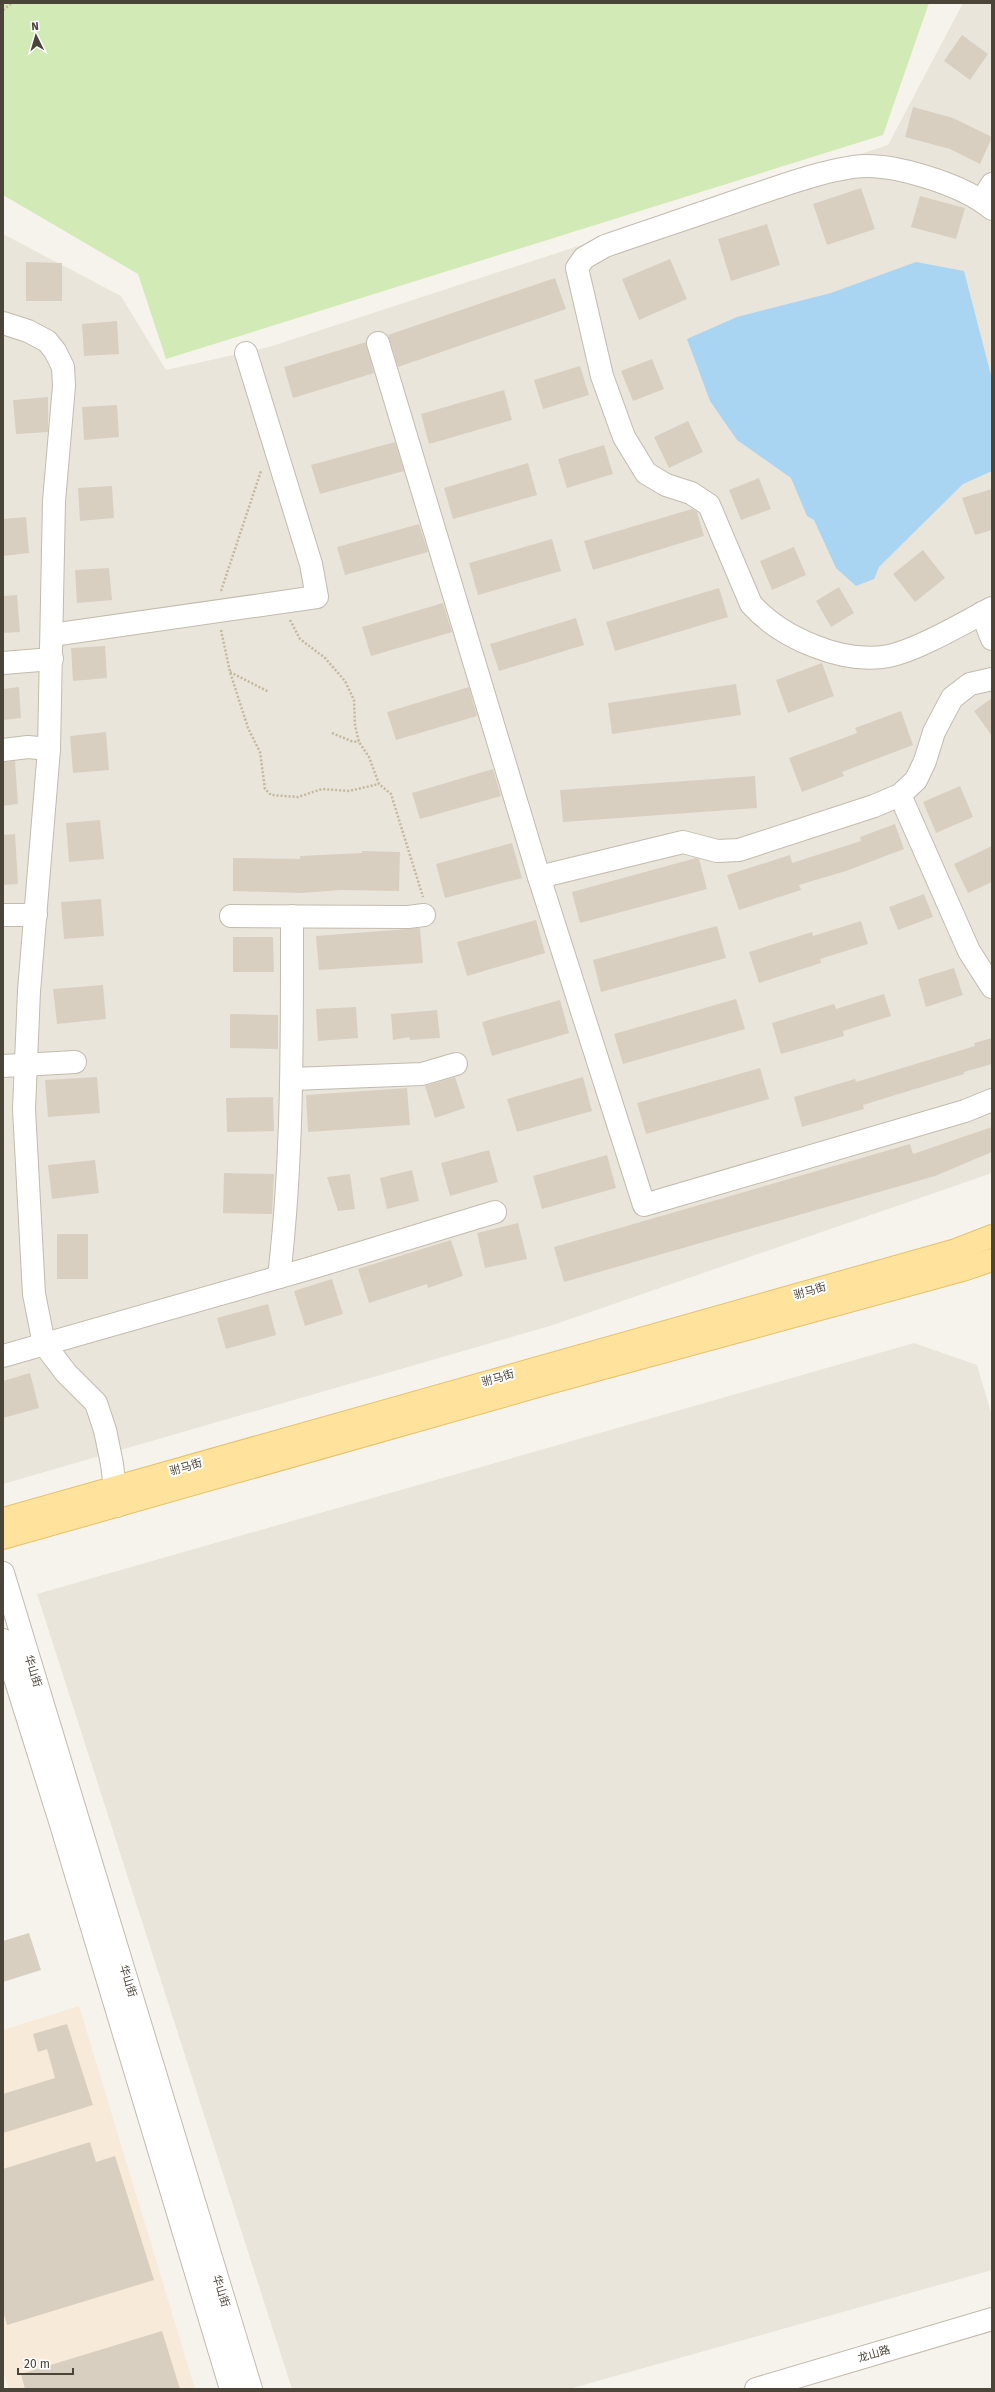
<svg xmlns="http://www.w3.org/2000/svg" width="995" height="2392" viewBox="0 0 995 2392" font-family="'Fira Sans','Noto Sans SC',sans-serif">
  <rect width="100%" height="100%" fill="#f6f3ec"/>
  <g fill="#eae5da">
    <polygon points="963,3 992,3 992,1173 553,1325 3,1484 3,234 121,296 166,370 269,347 888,145"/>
    <polygon points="914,1343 977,1365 992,1416 992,2270 569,2389 292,2389 37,1594"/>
  </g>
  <polygon fill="#f7ead8" points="79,2006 195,2389 9,2389 3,2371 3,2030"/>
  <polygon fill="#d2eab5" points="3,3 929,3 883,135 166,359 138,274 3,195"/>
  <polygon fill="#a9d4f2" points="916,262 964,271 992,379 992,471 963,484 879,567 874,579 856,586 836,568 814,520 807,516 791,478 737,440 710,401 687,339 737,317 831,293"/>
  <g fill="#d8cfc1">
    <polygon points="962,35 988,54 970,80 944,61"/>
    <polygon points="913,107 953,118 992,137 980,164 950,149 905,137"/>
    <polygon points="861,188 875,229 827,245 813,204"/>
    <polygon points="920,196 965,208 956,239 911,227"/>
    <polygon points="767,224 780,265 731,281 718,239"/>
    <polygon points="670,259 687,299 639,320 622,279"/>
    <polygon points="26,262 62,263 62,301 26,301"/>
    <polygon points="555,278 566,309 398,367 388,335"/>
    <polygon points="117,321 119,354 84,356 82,324"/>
    <polygon points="366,342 374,373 293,398 284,367"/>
    <polygon points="652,359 664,389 633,401 621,371"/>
    <polygon points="580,366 589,395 543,409 534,380"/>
    <polygon points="504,390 512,420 429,444 421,414"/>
    <polygon points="48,397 48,432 16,434 13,400"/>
    <polygon points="117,405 119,437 84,440 82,407"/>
    <polygon points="688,421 703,452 669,468 654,437"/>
    <polygon points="395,442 404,471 320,494 311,465"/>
    <polygon points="604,445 613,474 567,488 558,459"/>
    <polygon points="528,463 537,495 453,519 444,488"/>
    <polygon points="759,478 771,509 741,520 729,490"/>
    <polygon points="112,486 114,518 80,521 78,488"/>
    <polygon points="992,489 992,530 975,535 962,498"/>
    <polygon points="692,509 697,512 704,536 593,570 584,541"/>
    <polygon points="26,517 29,553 3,556 3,519"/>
    <polygon points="419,524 428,552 345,575 337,547"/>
    <polygon points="552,539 561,571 478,595 469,563"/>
    <polygon points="794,547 806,575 772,590 760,561"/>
    <polygon points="923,550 945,578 915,602 893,574"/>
    <polygon points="109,568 112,600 77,603 75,570"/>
    <polygon points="839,587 854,613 831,627 816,601"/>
    <polygon points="719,588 728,617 615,651 606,622"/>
    <polygon points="17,595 20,632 3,633 3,596"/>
    <polygon points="443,603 452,632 371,656 362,627"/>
    <polygon points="576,618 584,645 499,671 490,644"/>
    <polygon points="105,646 107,678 73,681 71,648"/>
    <polygon points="822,663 834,696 788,713 776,680"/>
    <polygon points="736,684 741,715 612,734 608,703"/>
    <polygon points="19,687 21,718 3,720 3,689"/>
    <polygon points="469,687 477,716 396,740 387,712"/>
    <polygon points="992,698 992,736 974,711"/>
    <polygon points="901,711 913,745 842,772 844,776 802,792 789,758 857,733 855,728"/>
    <polygon points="106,732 109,770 73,773 70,736"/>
    <polygon points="15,761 18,804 3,806 3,762"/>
    <polygon points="493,769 501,796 420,819 412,793"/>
    <polygon points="755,776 757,808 563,822 560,790"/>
    <polygon points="960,786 973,817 936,833 923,802"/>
    <polygon points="100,820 104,859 69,862 66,823"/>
    <polygon points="895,824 904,849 846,871 799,885 801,890 739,910 727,875 790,855 792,863 861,841 860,837"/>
    <polygon points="15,834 18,884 3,885 3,835"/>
    <polygon points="512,843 522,878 445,898 436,864"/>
    <polygon points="992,846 992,882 968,893 954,864"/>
    <polygon points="362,851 400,852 399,891 341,890 301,893 233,891 233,858 300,859 300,856 362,853"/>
    <polygon points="696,858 699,859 707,889 580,923 572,892"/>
    <polygon points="924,894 933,917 898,930 889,907"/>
    <polygon points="101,899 104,936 64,939 61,902"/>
    <polygon points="536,920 545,953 467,976 457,942"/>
    <polygon points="861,921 868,944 820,959 821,963 759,983 749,952 812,932 813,936"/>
    <polygon points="717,926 726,958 601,992 593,960"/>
    <polygon points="420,928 423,963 319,970 316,936"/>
    <polygon points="233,937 273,937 274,972 233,972"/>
    <polygon points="954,968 963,995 926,1007 918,979"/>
    <polygon points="103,985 106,1019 57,1024 53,989"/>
    <polygon points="884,994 891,1016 843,1031 844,1036 781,1054 772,1023 834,1004 836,1009"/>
    <polygon points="736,999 745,1029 623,1064 614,1034"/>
    <polygon points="560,1000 569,1033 492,1056 482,1022"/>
    <polygon points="356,1007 358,1038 318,1041 316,1009"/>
    <polygon points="437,1010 440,1038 410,1040 409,1037 393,1040 391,1014"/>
    <polygon points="230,1014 278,1015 278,1049 230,1048"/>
    <polygon points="992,1038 992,1064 964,1072 964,1074 863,1105 864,1109 802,1127 794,1097 855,1079 856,1082 975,1046 974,1043"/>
    <polygon points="760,1068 769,1099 646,1134 637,1103"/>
    <polygon points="97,1077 100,1113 48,1117 45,1080"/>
    <polygon points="455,1077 465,1108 435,1118 425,1086"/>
    <polygon points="583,1077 592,1111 517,1132 507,1099"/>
    <polygon points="407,1088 410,1125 308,1132 306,1095"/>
    <polygon points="273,1097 274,1131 227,1132 226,1098"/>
    <polygon points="992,1127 992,1152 935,1176 564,1282 554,1247 910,1144 913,1154"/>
    <polygon points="489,1150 498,1182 450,1196 441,1163"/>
    <polygon points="607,1155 616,1188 542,1209 533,1176"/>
    <polygon points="95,1160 99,1193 52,1199 48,1165"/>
    <polygon points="412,1170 419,1201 387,1209 380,1178"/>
    <polygon points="224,1173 274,1174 272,1214 223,1213"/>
    <polygon points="350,1174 355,1209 338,1211 327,1177"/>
    <polygon points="518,1223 527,1259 485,1268 477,1233"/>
    <rect x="57" y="1234" width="31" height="45"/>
    <polygon points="451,1240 463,1276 428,1288 427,1284 369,1303 358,1269"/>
    <polygon points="332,1279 343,1314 305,1326 294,1291"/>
    <polygon points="268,1304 276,1335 226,1349 217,1318"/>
    <polygon points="30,1373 39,1408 3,1418 3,1381"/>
    <polygon points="29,1933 41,1970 3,1982 3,1941"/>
    <polygon points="67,2024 93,2105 3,2133 3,2094 55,2078 47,2049 38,2052 33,2034"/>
    <polygon points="90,2142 96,2162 115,2156 154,2280 7,2325 3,2311 3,2169"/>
    <polygon points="162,2331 180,2389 25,2389 21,2374"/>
  </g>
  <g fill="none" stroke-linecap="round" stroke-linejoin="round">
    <g stroke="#c2bbae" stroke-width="24">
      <g id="minor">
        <polyline points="982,200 992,184"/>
        <path d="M 992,209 C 964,185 890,161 853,167 C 819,172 784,185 751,196 C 703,213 654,229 605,246 L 584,258 L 577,268 L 602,376 L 624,437 L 646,473 L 666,485 L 691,493 L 709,505 L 751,604 C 781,638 844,665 889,656 C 918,650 965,622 992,608"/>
        <polyline points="3,323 28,331 47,341 55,351 63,367 64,386 54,501 49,749 29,991 24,1109 34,1294 44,1344 66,1373 96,1403 105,1430 112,1464 117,1506"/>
        <polyline points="378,343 539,877 644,1205 965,1111 992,1100"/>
        <polyline points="982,613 992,639"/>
        <polyline points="52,635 317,597 311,564 246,353"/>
        <polyline points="3,663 52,659"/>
        <polyline points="3,750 28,747 49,749"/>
        <polyline points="900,795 969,951 992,987"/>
        <polyline points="539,877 683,842 717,851 739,850 874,806 900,795 916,780 925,761 934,732 952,698 970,684 992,679"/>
        <polyline points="3,915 36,915"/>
        <polyline points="231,916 408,917 424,915"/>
        <polyline points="3,1066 75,1062"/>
        <polyline points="292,1079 422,1074 456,1064"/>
        <path d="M 279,1277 C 293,1157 292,1037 292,916"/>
        <polyline points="3,1356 311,1268 495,1212"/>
        <polyline points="3,1573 251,2389"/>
        <polyline points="3,1640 59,1818 231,2389"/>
        <polyline points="756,2389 992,2319"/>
      </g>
    </g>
    <g stroke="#e6c16a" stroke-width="24">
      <g id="major">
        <polyline points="3,1519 956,1250 992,1236"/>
        <polyline points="3,1538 545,1384 963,1270 992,1260"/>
      </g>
    </g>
    <g stroke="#c4b79f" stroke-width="2.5" stroke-dasharray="2 2" stroke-linecap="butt">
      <polyline points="3,10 12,3"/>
      <polyline points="221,591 261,471"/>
      <polyline points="290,620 300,639 325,658 345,681 354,700 355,725 359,742 369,757 379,784 391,794 423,897"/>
      <polyline points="221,630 230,672 248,728 260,752 265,789 271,795 298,797 322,789 349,791 379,784"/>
      <polyline points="230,672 269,692"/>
      <polyline points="332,733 351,741 359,742"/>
    </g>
    <use href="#minor" stroke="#fff" stroke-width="22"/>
    <use href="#major" stroke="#ffe39c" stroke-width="22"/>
  </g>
  <g text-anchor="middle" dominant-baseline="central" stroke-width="4" stroke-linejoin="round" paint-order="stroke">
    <g font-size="11" fill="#4b4439" stroke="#fff">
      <text transform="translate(810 1291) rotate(-16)">驸马街</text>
      <text transform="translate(498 1378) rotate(-16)">驸马街</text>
      <text transform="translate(186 1467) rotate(-16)">驸马街</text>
      <text transform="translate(33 1671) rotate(73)">华山街</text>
      <text transform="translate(128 1981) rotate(73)">华山街</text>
      <text transform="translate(221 2291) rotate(73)">华山街</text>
      <text transform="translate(874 2354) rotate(-16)">龙山路</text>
    </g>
  </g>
  <rect width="995" height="2392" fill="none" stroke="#4b4439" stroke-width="8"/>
  <g transform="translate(36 36) rotate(355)" stroke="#ffffff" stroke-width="3" paint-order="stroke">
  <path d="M0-3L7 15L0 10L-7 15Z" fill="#4b4439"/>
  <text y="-6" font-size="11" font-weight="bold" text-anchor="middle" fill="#4b4439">N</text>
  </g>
  <path d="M18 2368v6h55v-6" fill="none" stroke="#4b4439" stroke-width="2"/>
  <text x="24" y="2368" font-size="12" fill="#4b4439" stroke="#ffffff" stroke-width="3" paint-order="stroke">20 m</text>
</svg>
